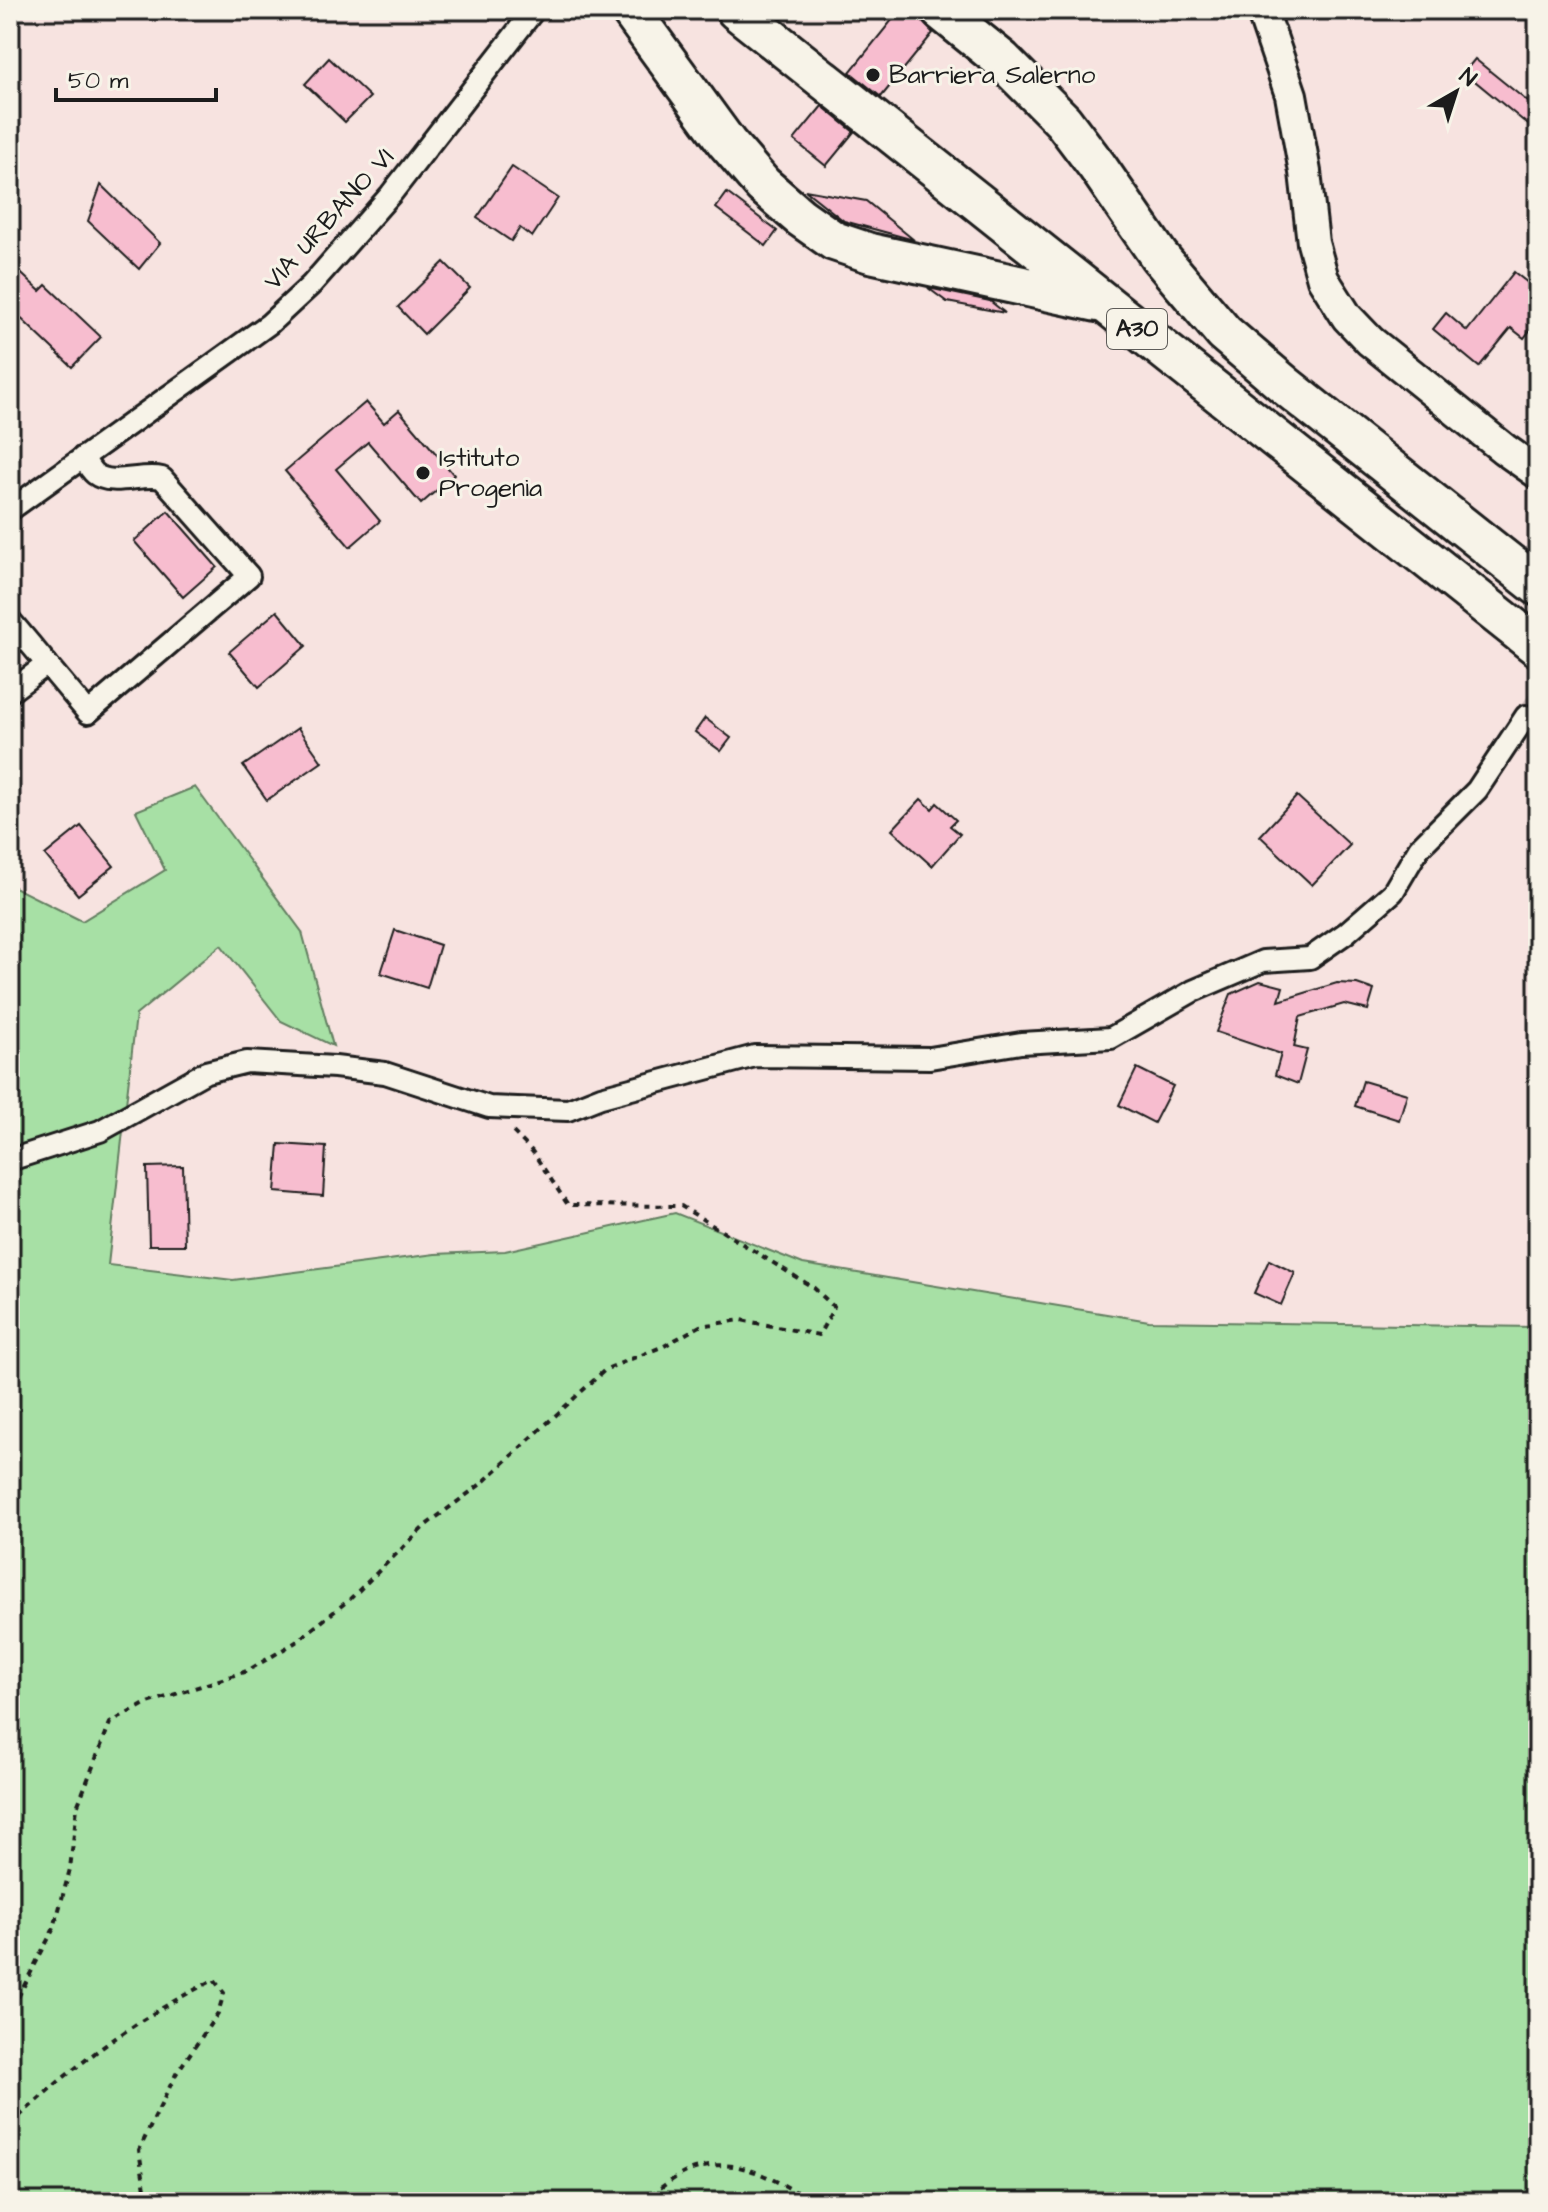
<svg xmlns="http://www.w3.org/2000/svg" width="1548" height="2212" viewBox="0 0 1548 2212" font-family="'Architects Daughter',sans-serif">
  <rect width="100%" height="100%" fill="#f7e3e0"/>
  <filter id="ink" filterUnits="userSpaceOnUse"><feTurbulence type="fractalNoise" baseFrequency=".0125" numOctaves="2"/><feDisplacementMap in="SourceGraphic" scale="16" xChannelSelector="R" yChannelSelector="G"/><feConvolveMatrix kernelMatrix="1 2 1 2 8 2 1 2 1" color-interpolation-filters="sRGB"/></filter>
  <g filter="url(#ink)">
    <polygon fill="#a7e0a5" stroke="#627e60" stroke-width="2" points="195,787 302,932 333,1046 281,1021 221,945 136,1015 108,1265 233,1280 435,1254 505,1251 675,1213 803,1264 1149,1321 1538,1327 1538,2202 10,2202 10,885 82,921 165,870 136,811"/>
    <g fill="#f7bdcf" stroke="#1c1c1c" stroke-width="2">
      <polygon points="900,10 919,10 920,19 933,33 881,97 850,72"/>
      <polygon points="329,58 370,97 345,122 305,84"/>
      <polygon points="1475,59 1538,110 1538,133 1464,72"/>
      <polygon points="822,106 854,132 826,166 794,140"/>
      <polygon points="512,167 558,198 532,237 520,228 511,241 477,218"/>
      <polygon points="101,185 160,243 139,269 88,221"/>
      <polygon points="805,190 866,201 914,240 844,221"/>
      <polygon points="727,193 777,231 766,246 716,208"/>
      <polygon points="444,262 470,288 424,334 398,307"/>
      <polygon points="10,263 40,291 46,285 101,337 72,367 10,308"/>
      <polygon points="1514,272 1538,291 1538,320 1524,338 1511,328 1479,367 1433,329 1446,313 1467,331"/>
      <polygon points="928,288 990,301 1005,313 947,302"/>
      <polygon points="366,402 384,423 399,410 454,475 421,504 368,442 336,469 380,521 350,547 285,471"/>
      <polygon points="168,511 217,567 183,597 134,541"/>
      <polygon points="277,611 306,646 259,687 229,652"/>
      <polygon points="705,718 731,738 721,751 695,732"/>
      <polygon points="298,728 322,762 267,800 243,766"/>
      <polygon points="1297,796 1350,845 1312,885 1260,836"/>
      <polygon points="921,799 932,809 937,803 956,820 950,826 960,834 932,866 892,830"/>
      <polygon points="81,826 114,866 78,895 45,855"/>
      <polygon points="395,930 440,945 427,988 381,973"/>
      <polygon points="1260,981 1283,987 1279,1001 1337,983 1357,984 1374,990 1368,1010 1344,1004 1300,1017 1294,1047 1307,1050 1298,1084 1275,1075 1281,1054 1216,1032 1231,994"/>
      <polygon points="1137,1068 1173,1086 1154,1123 1119,1105"/>
      <polygon points="1363,1081 1407,1094 1399,1120 1355,1106"/>
      <polygon points="279,1144 326,1147 323,1196 275,1192"/>
      <polygon points="183,1166 185,1245 149,1245 147,1167"/>
      <polygon points="1269,1260 1295,1273 1281,1305 1254,1293"/>
    </g>
    <g fill="none" stroke-linecap="round" stroke-linejoin="round">
      <polyline stroke="#cbbbb9" stroke-width="20" stroke-dasharray="20 10" stroke-linecap="butt" points="1526,716 1538,699"/>
      <g stroke="#1c1c1c" stroke-width="26">
        <g id="minor">
          <polyline points="10,510 269,324 311,285 391,194 534,10"/>
          <path d="M 10,620 L 88,713 L 249,576 L 162,478 C 142,473 112,487 95,474 C 90,470 86,462 83,457"/>
          <polyline points="10,692 47,664"/>
          <polyline points="10,1160 100,1131 206,1072 247,1062 335,1067 385,1073 489,1107 568,1110 601,1097 755,1056 930,1058 1021,1043 1111,1038 1193,991 1263,961 1310,958 1346,933 1393,892 1419,848 1477,790 1526,716"/>
        </g>
      </g>
      <g stroke="#1c1c1c" stroke-width="36">
        <polyline id="secondary" points="1262,10 1291,95 1305,172 1313,243 1323,279 1347,317 1370,341 1504,449 1538,473"/>
      </g>
      <g stroke="#1c1c1c" stroke-width="44">
        <g id="motorway">
          <polyline points="630,10 727,143 763,185 800,217 834,241 870,253 1097,302"/>
          <polyline points="736,10 1538,647"/>
          <polyline points="940,10 1002,60 1063,121 1097,166 1159,256 1224,333 1286,386 1538,586"/>
        </g>
      </g>
      <g stroke="#1c1c1c" stroke-width="4" stroke-dasharray="6 6" stroke-linecap="butt">
        <polyline points="10,2032 14,2005 54,1928 70,1869 77,1807 110,1723 145,1704 247,1671 296,1642 350,1599 426,1525 481,1484 606,1369 664,1346 700,1326 741,1320 819,1335 834,1307 814,1288 681,1206 568,1205 532,1151 510,1129"/>
        <path d="M 10,2125 C 71,2067 138,2017 214,1980 L 224,1993 L 218,2013 L 176,2074 L 139,2150 L 147,2202"/>
        <path d="M 641,2202 C 656,2192 673,2177 689,2171 C 733,2155 765,2175 802,2195 L 801,2202"/>
      </g>
      <use href="#minor" stroke="#f7f3e8" stroke-width="20"/>
      <use href="#secondary" stroke="#f7f3e8" stroke-width="30"/>
      <use href="#motorway" stroke="#f7f3e8" stroke-width="38"/>
    </g>
  </g>
  <g fill="#1c1c1c" stroke="#f7f3e8" stroke-width="3">
    <circle cx="873" cy="75" r="8"/>
    <circle cx="423" cy="473" r="8"/>
  </g>
  <g text-anchor="middle" dominant-baseline="central" stroke-width="6" stroke-linejoin="round" paint-order="stroke">
    <rect fill="#f7f3e8" stroke="#5e5c59" stroke-width="2" x="1107" y="309" width="60" height="40" rx="6"/>
    <g font-size="24" font-weight="bold" fill="#1c1c1c">
      <text x="1137" y="329">A30</text>
    </g>
    <g font-size="26" fill="#1c1c1c" stroke="#f7f3e8" text-anchor="start">
      <text x="889" y="75">Barriera Salerno</text>
      <text x="439" y="458">Istituto<tspan x="439" dy="30">Progenia</tspan></text>
    </g>
    <g font-size="26" fill="#1c1c1c" stroke="#f7f3e8">
      <text transform="translate(329 219) rotate(-48)">VIA URBANO VI</text>
    </g>
  </g>
  <rect width="1548" height="2212" fill="none" stroke="#f7f3e8" stroke-width="40"/>
  <rect x="20" y="20" width="1508" height="2172" fill="none" stroke="#1c1c1c" stroke-width="3" filter="url(#ink)"/>
  <g transform="translate(1456 92) rotate(39)" stroke="#f7f3e8" stroke-width="6" paint-order="stroke">
  <path d="M0-6L14 30L0 20L-14 30Z" fill="#1c1c1c"/>
  <text y="-12" font-size="22" font-weight="bold" text-anchor="middle" fill="#1c1c1c">N</text>
  </g>
  <path d="M56 88v12h160v-12" fill="none" stroke="#1c1c1c" stroke-width="4"/>
  <text x="68" y="88" font-size="24" fill="#1c1c1c" stroke="#f7f3e8" stroke-width="6" paint-order="stroke">50 m</text>
</svg>
